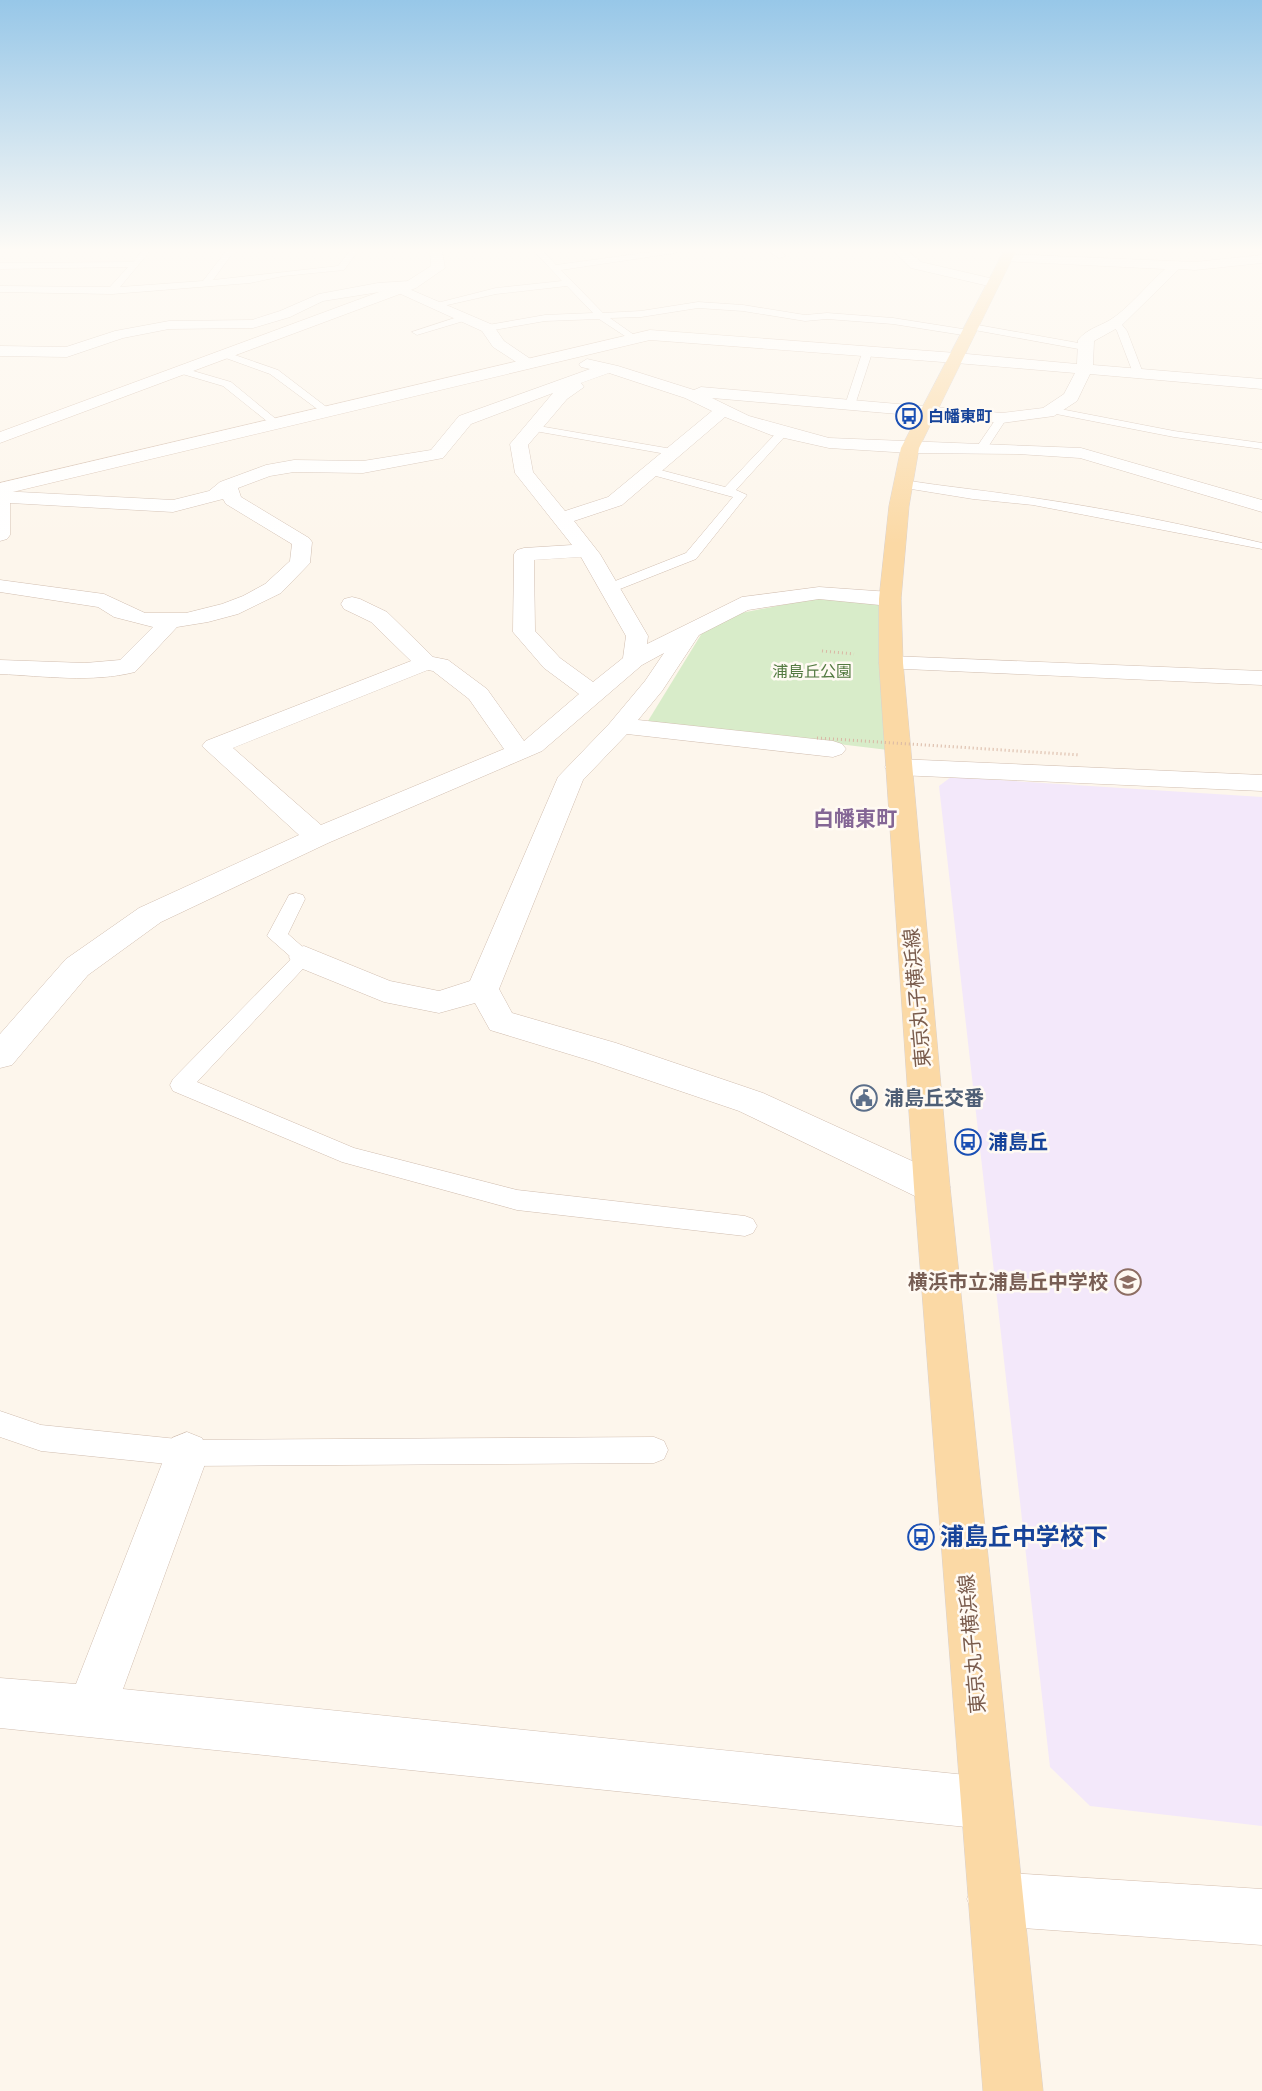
<svg xmlns="http://www.w3.org/2000/svg" width="1262" height="2091" viewBox="0 0 1262 2091" font-family="'DejaVu Sans','Noto Sans JP',sans-serif">
  <rect width="100%" height="100%" fill="#fdf6ec"/>
  <polygon fill="#f3e8fa" points="951,777 1262,797 1262,1826 1090,1806 1050,1767 939,786"/>
  <polygon fill="#d8ecc9" points="823,597 879,603 888,750 648,721 702,633 741,613"/>
  <g fill="none" stroke-linecap="round" stroke-linejoin="round">
    <g stroke="#d1beb0" stroke-width="1">
      <g id="lane">
        <polygon points="142,251 150,251 120,287 203,281 226,251 234,251 213,280 338,266 350,251 358,251 344,270 283,276 250,283 112,294 0,292 0,286 110,287 128,267 0,269 0,263 133,262"/>
        <polygon points="534,251 543,251 556,265 658,251 679,251 675,253 561,270 603,313 641,311 698,302 743,305 805,315 827,313 893,318 969,330 974,333 969,336 893,324 827,319 805,321 743,311 698,308 641,317 610,318 637,337 639,339 634,342 599,319 545,321 488,331 483,328 488,325 545,315 593,313 567,286 496,294 434,308 429,305 496,288 562,281"/>
        <polygon points="769,251 779,251 786,256 779,258"/>
        <polygon points="464,315 467,316 467,320 417,335 412,332"/>
        <polygon points="1113,321 1119,321 1127,331 1143,373 1142,375 1133,373 1117,331 1111,323"/>
        <polygon points="972,324 1084,344 1089,347 1084,350 969,329 969,325"/>
        <polygon points="868,347 873,350 855,405 854,407 846,407 845,405 863,350"/>
        <polygon points="223,353 229,353 278,370 333,412 328,415 324,414 270,374 223,357"/>
        <polygon points="183,368 231,382 282,424 281,426 273,426 223,386 179,373 179,369"/>
        <polygon points="1050,407 1174,431 1262,443 1262,449 1174,437 1046,412 1045,410"/>
        <polygon points="1002,415 1007,418 986,450 982,451 978,450 976,448 998,416"/>
        <polygon points="533,425 672,449 678,452 672,455 529,430 529,426"/>
        <polygon points="783,429 787,430 787,434 736,490 747,495 696,559 615,591 605,591 603,588 605,585 686,553 733,497 645,473 645,469 649,467 725,487 779,430"/>
        <path d="M 903,480 C 947,487 991,491 1034,498 C 1110,509 1187,525 1262,543 L 1262,549 L 1033,505 L 973,499 L 899,487 L 897,484 Z"/>
        <polygon points="296,893 303,895 305,899 288,934 314,957 197,1082 354,1148 517,1190 745,1216 753,1219 757,1226 753,1233 745,1236 517,1210 342,1162 173,1091 170,1085 173,1079 292,958 267,936 289,895"/>
        <polygon points="0,1411 41,1425 187,1440 654,1437 664,1441 668,1450 664,1459 654,1463 187,1466 41,1451 0,1437"/>
      </g>
    </g>
    <g stroke="#d1beb0" stroke-width="1">
      <g id="street">
        <polygon points="894,251 908,251 921,262 998,280 1000,283 993,287 911,268"/>
        <path d="M 1007,254 L 1195,262 L 1262,255 L 1262,263 L 1195,270 L 1179,269 L 1121,326 L 1094,341 L 1093,365 L 1262,379 L 1262,389 L 1090,374 L 1077,401 L 1054,416 L 1002,423 L 712,398 L 749,416 L 829,438 L 1081,448 L 1262,500 L 1262,512 L 1080,458 L 1018,454 L 910,453 L 829,448 L 771,435 L 725,417 L 622,505 L 574,521 L 600,554 L 648,636 L 647,644 L 742,597 L 819,587 L 890,592 L 898,594 L 901,599 L 898,604 L 890,606 L 819,599 L 748,610 L 699,635 L 662,691 L 638,720 L 833,741 L 842,744 L 846,749 L 842,754 L 833,757 L 627,734 L 583,780 L 499,989 L 512,1013 L 616,1043 L 763,1093 L 945,1176 L 950,1187 L 945,1198 L 932,1202 L 919,1198 L 739,1111 L 595,1062 L 490,1030 L 475,1003 L 439,1013 L 384,1002 L 293,965 L 289,957 L 293,949 L 304,946 L 390,981 L 439,991 L 470,981 L 558,777 L 609,724 L 645,681 L 664,653 L 642,665 L 542,751 L 328,843 L 161,922 L 88,975 L 12,1065 L 0,1068 L 0,1034 L 66,959 L 139,908 L 299,835 L 202,746 L 206,741 L 411,661 L 371,622 L 344,609 L 341,604 L 344,599 L 352,597 L 360,599 L 387,612 L 433,657 L 448,660 L 487,689 L 524,741 L 579,694 L 544,668 L 513,632 L 514,554 L 517,550 L 524,548 L 572,545 L 515,473 L 510,444 L 553,393 L 471,424 L 443,458 L 363,473 L 294,472 L 270,476 L 238,488 L 241,497 L 309,538 L 312,542 L 310,563 L 281,593 L 238,614 L 208,622 L 177,627 L 135,672 C 92,683 44,676 0,674 L 0,660 L 85,663 L 120,660 L 153,627 L 114,617 L 98,607 L 0,592 L 0,580 L 104,594 L 145,613 L 186,613 L 222,604 L 243,596 L 265,584 L 290,561 L 292,544 L 226,504 L 223,499 L 173,512 L 10,503 L 10,535 L 7,539 L 0,541 L 0,491 L 173,500 L 209,491 L 220,482 L 266,465 L 294,460 L 363,461 L 431,450 L 459,416 L 590,369 L 581,367 L 579,364 L 587,359 L 618,366 L 694,390 L 701,387 L 1002,413 L 1043,408 L 1064,394 L 1075,373 L 956,363 L 948,358 L 956,353 L 1077,364 L 1078,340 C 1087,329 1098,327 1110,320 C 1128,309 1148,284 1165,269 L 1002,261 L 1000,258 ZM 609,373 L 685,398 L 712,411 L 608,497 L 565,511 L 533,472 L 528,445 L 567,399 L 584,387 L 581,383 ZM 581,557 L 626,636 L 623,658 L 593,682 L 560,658 L 535,631 L 534,560 ZM 428,670 L 433,671 L 469,699 L 504,749 L 321,825 L 233,748 Z"/>
        <polygon points="411,281 418,285 409,289 493,325 504,341 538,364 536,367 524,367 493,347 482,331 392,290 323,301 290,317 253,328 169,329 123,338 67,357 0,356 0,346 66,347 115,331 169,321 252,320 280,311 319,294 378,283"/>
        <polygon points="891,656 1262,671 1262,685 883,668 879,663 883,658"/>
        <polygon points="898,759 1262,775 1262,791 898,775 889,773 885,767 889,761"/>
        <polygon points="187,1432 202,1438 209,1453 123,1689 986,1777 1004,1785 1012,1803 1004,1821 986,1829 0,1728 0,1678 76,1684 172,1438"/>
      </g>
    </g>
    <g stroke="#d6c0b0" stroke-width="1">
      <g id="secondary">
        <polygon points="430,251 442,251 445,268 416,288 0,443 0,432 406,282 431,266"/>
        <polygon points="650,330 956,353 964,358 956,363 650,340 0,495 0,483"/>
        <polygon points="994,1872 1262,1889 1262,1945 994,1926 975,1918 967,1899 975,1880"/>
      </g>
    </g>
    <g stroke="#dad1cd" stroke-width="1">
      <polygon id="primary" points="1004,251 1016,251 919,448 909,506 901,599 903,663 950,1187 1043,2091 983,2091 914,1187 879,663 879,599 889,506 901,448"/>
    </g>
    <polyline stroke="#d9b8a5" stroke-width="3" stroke-dasharray="1 3" stroke-linecap="butt" points="822,651 854,654"/>
    <use href="#lane" fill="#fff" fill-rule="evenodd"/>
    <use href="#street" fill="#fff" fill-rule="evenodd"/>
    <use href="#secondary" fill="#fff" fill-rule="evenodd"/>
    <use href="#primary" fill="#fbd9a5" fill-rule="evenodd"/>
    <polyline stroke="#d9b8a5" stroke-width="3" stroke-dasharray="1 3" stroke-linecap="butt" points="817,738 1080,755"/>
  </g>
  <linearGradient id="sky" x2="0" y2="1"><stop stop-color="#97c7e8"/><stop offset="0.46" stop-color="#fefbf6"/><stop offset="1" stop-color="#fefbf6" stop-opacity="0"/></linearGradient>
  <rect width="1262" height="544" fill="url(#sky)"/>
  <defs>
    <g id="bus-ring" transform="scale(1.35)"><circle r="9.5" fill="#fffaf3" stroke="#1a4fb4" stroke-width="1.5"/><path d="M-5-6H5V4H4V6H2V4H-2V6H-4V4H-5ZM-3.5-4V0h7V-4ZM-3.5 1.2v1.5H-2V1.2ZM2 1.2v1.5H3.5V1.2Z" fill="#1a4fb4"/></g>
    <g id="civic-ring" transform="scale(1.35)"><circle r="9.5" fill="#fffaf3" stroke="#5c6f8a" stroke-width="1.5"/><path d="M-.6-6.5H3V-4.5H.6V-3L4-1V1h2V6H-6V1h2V-1L-.6-3ZM-1.2 2.5V6h2.4V2.5Z" fill="#5c6f8a"/></g>
    <g id="school-ring" transform="scale(1.35)"><circle r="9.5" fill="#fffaf3" stroke="#8d6e63" stroke-width="1.5"/><path d="M0-5L7-2L0 1L-7-2ZM-4 1L0 2.5L4 1V4Q0 6-4 4Z" fill="#8d6e63"/></g>
  </defs>
  <g fill-rule="evenodd">
    <use href="#bus-ring" x="909" y="416"/>
    <use href="#civic-ring" x="864" y="1098"/>
    <use href="#bus-ring" x="968" y="1142"/>
    <use href="#school-ring" x="1128" y="1282"/>
    <use href="#bus-ring" x="921" y="1537"/>
  </g>
  <g text-anchor="middle" dominant-baseline="central" stroke-width="5" stroke-linejoin="round" paint-order="stroke">
    <g font-size="16" font-weight="bold" fill="#164399" stroke="#fffaf3" text-anchor="start">
      <text x="928" y="416">白幡東町</text>
    </g>
    <g font-size="16" fill="#537a41" stroke="#fffaf3">
      <text x="812" y="671">浦島丘公園</text>
    </g>
    <g font-size="20" fill="#7a5c4d" stroke="#fffaf3">
      <text transform="translate(917 998) rotate(-95)">東京丸子横浜線</text>
      <text transform="translate(972 1644) rotate(-95)">東京丸子横浜線</text>
    </g>
    <g font-size="20" font-weight="bold" fill="#4e5e75" stroke="#fffaf3" text-anchor="start">
      <text x="884" y="1098">浦島丘交番</text>
    </g>
    <g font-size="20" font-weight="bold" fill="#164399" stroke="#fffaf3" text-anchor="start">
      <text x="988" y="1142">浦島丘</text>
    </g>
    <g font-size="20" font-weight="bold" fill="#785e54" stroke="#fffaf3" text-anchor="end">
      <text x="1108" y="1282">横浜市立浦島丘中学校</text>
    </g>
    <g font-size="21" font-weight="bold" fill="#846695" stroke="#fffaf3">
      <text x="855" y="819">白幡東町</text>
    </g>
    <g font-size="24" font-weight="bold" fill="#164399" stroke="#fffaf3" text-anchor="start">
      <text x="940" y="1537">浦島丘中学校下</text>
    </g>
  </g>
</svg>
